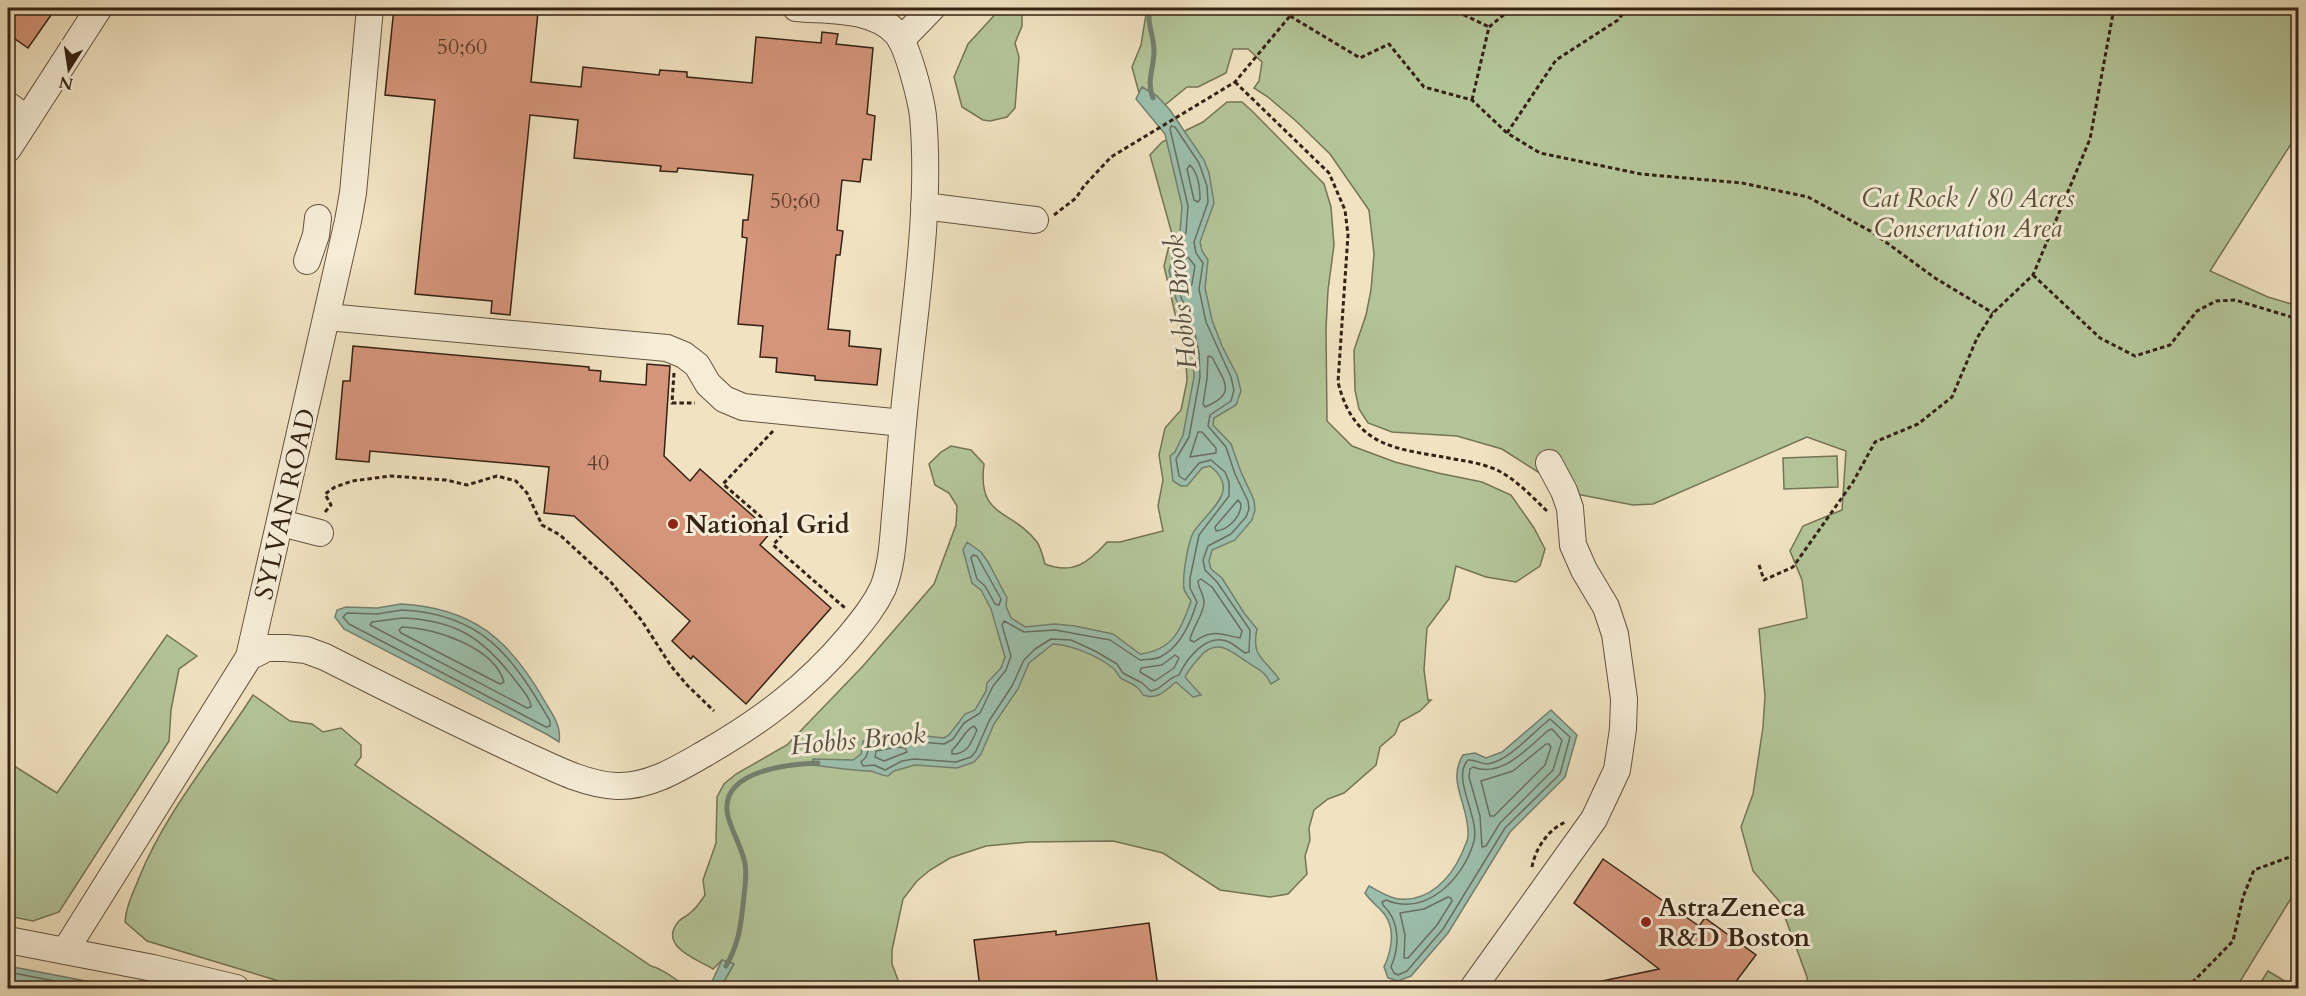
<svg xmlns="http://www.w3.org/2000/svg" width="2306" height="996" viewBox="0 0 2306 996" font-family="Cardo,serif">
  <rect width="100%" height="100%" fill="#f1e3c1"/>
  <filter id="stains"><feTurbulence type="fractalNoise" baseFrequency=".00333" numOctaves="4"/><feColorMatrix values="0 0 0 0 .2 0 0 0 0 .09 0 0 0 0 .02 0 0 0 .5 -.17"/></filter>
  <radialGradient id="worn" r=".72"><stop offset=".6" stop-color="#630" stop-opacity="0"/><stop offset="1" stop-color="#630" stop-opacity=".3"/></radialGradient>
  <g fill="#b3c598" stroke="#747456" stroke-width="1.5">
    <polygon points="1001,8 1022,8 1022,26 1015,43 1019,57 1015,108 1007,117 990,121 983,120 962,107 954,77 968,44"/>
    <polygon points="1147,8 2298,8 2298,133 2210,271 2268,297 2298,306 2298,887 2236,988 1808,988 1807,977 1779,901 1753,871 1741,827 1753,794 1763,727 1765,696 1759,629 1807,618 1802,580 1790,551 1803,526 1842,510 1846,451 1807,437 1653,504 1633,505 1571,493 1502,449 1457,436 1392,432 1368,423 1359,409 1355,390 1354,350 1366,315 1371,290 1374,254 1369,210 1330,154 1296,121 1268,97 1254,88 1259,81 1262,62 1248,49 1233,49 1226,73 1198,87 1187,87 1165,105 1157,96 1142,87 1139,93 1132,67 1141,45"/>
    <path d="M 1227,102 L 1242,102 L 1251,110 L 1324,184 L 1331,207 L 1334,245 L 1328,290 L 1326,329 L 1327,421 L 1352,446 L 1395,462 L 1438,473 L 1482,482 L 1511,495 L 1534,528 L 1545,549 L 1540,566 L 1516,582 L 1486,577 L 1456,566 L 1449,599 L 1427,628 L 1424,670 L 1428,700 L 1431,700 L 1420,711 L 1400,722 L 1395,734 L 1380,747 L 1376,765 L 1344,793 L 1328,799 L 1314,810 L 1309,828 L 1310,840 L 1305,856 L 1307,874 L 1288,894 L 1270,897 L 1220,890 L 1163,853 L 1113,841 L 1028,842 L 986,846 L 950,858 L 930,870 L 917,881 L 903,899 L 892,950 L 892,964 L 901,988 L 720,988 L 734,964 L 722,960 L 713,969 C 697,959 657,946 679,921 C 682,918 687,916 690,913 C 696,909 701,901 705,895 L 703,880 L 716,843 L 717,797 L 724,784 L 736,774 L 787,745 L 863,666 L 934,584 L 956,525 L 957,506 L 949,493 L 935,485 L 929,464 L 941,452 L 951,446 L 971,450 L 984,464 C 977,519 1011,508 1037,542 C 1041,548 1043,557 1045,564 C 1073,575 1088,563 1107,542 L 1120,542 L 1163,531 L 1158,506 L 1163,480 L 1159,455 L 1165,428 L 1181,410 L 1187,381 L 1186,361 L 1164,266 L 1172,234 L 1150,155 L 1162,142 L 1203,122 Z"/>
    <polygon points="1837,456 1838,487 1784,489 1783,458"/>
    <polygon points="167,635 197,656 179,669 171,710 169,741 59,912 33,921 8,916 8,762 57,793"/>
    <path d="M 253,695 L 290,721 L 312,724 L 323,732 L 341,728 L 361,745 L 361,757 L 355,765 L 651,966 C 667,970 676,982 691,988 L 302,988 L 147,941 L 125,922 C 126,906 133,893 139,878 C 166,811 214,756 253,695 Z"/>
    <polygon points="2268,971 2296,988 2257,988"/>
  </g>
  <g fill="#9cbfad" stroke="#738070" stroke-width="1.5">
    <path d="M 1142,87 L 1157,96 L 1170,110 L 1204,160 L 1209,173 L 1214,203 L 1200,242 L 1202,251 L 1208,260 L 1205,288 L 1212,320 L 1222,346 L 1237,375 L 1241,391 L 1236,405 L 1214,418 L 1213,425 L 1231,444 L 1241,472 L 1254,500 L 1255,510 L 1252,520 L 1235,540 L 1212,550 L 1209,561 L 1211,569 L 1222,578 L 1244,613 L 1257,629 C 1251,657 1264,658 1279,679 L 1271,684 C 1263,669 1260,671 1247,662 C 1230,650 1215,637 1199,658 C 1193,665 1189,669 1185,677 L 1201,695 L 1193,697 L 1176,682 C 1165,691 1158,700 1143,695 C 1138,685 1131,684 1122,679 C 1117,676 1117,671 1113,668 C 1098,656 1072,645 1053,644 L 1029,663 L 1018,689 L 994,724 L 981,754 L 974,762 L 957,768 L 915,765 L 894,771 L 888,776 C 882,776 876,772 870,771 C 851,771 832,767 812,765 L 813,759 L 853,760 L 861,754 L 863,741 L 897,733 L 944,738 L 949,735 L 965,714 L 975,710 L 986,691 L 987,683 L 1001,668 L 1005,657 L 991,609 L 981,590 L 972,583 L 963,550 L 967,542 L 981,552 L 988,562 L 1007,598 L 1006,606 L 1011,618 L 1025,627 L 1055,624 L 1075,626 L 1113,634 L 1140,654 C 1173,650 1181,630 1191,601 C 1189,597 1185,593 1184,589 C 1182,577 1188,539 1195,530 C 1210,509 1241,490 1210,466 L 1202,468 L 1187,486 L 1181,486 L 1173,481 L 1170,456 L 1175,452 L 1183,435 L 1194,377 L 1193,353 L 1189,330 L 1176,299 L 1169,271 L 1180,232 L 1182,206 L 1165,134 L 1136,99 Z"/>
    <path d="M 401,604 C 473,608 509,639 544,700 C 552,714 562,726 559,742 L 548,735 L 344,629 L 335,617 L 337,610 L 346,607 L 377,608 Z"/>
    <path d="M 1551,710 L 1577,735 L 1565,777 L 1510,832 L 1448,933 L 1411,976 L 1398,981 L 1388,978 L 1384,967 C 1391,952 1396,930 1385,915 C 1379,907 1371,902 1365,893 L 1369,886 C 1377,890 1389,898 1399,899 C 1429,902 1451,878 1462,853 C 1464,847 1468,841 1468,836 C 1470,806 1446,782 1463,755 L 1475,753 L 1486,758 L 1502,752 Z"/>
    <polygon points="722,960 734,964 720,988 709,988"/>
    <polygon points="8,966 122,988 8,988"/>
  </g>
  <g fill="none" stroke-linecap="round" stroke-linejoin="round">
    <g stroke="#687060" stroke-width="1.5">
      <path d="M 1171,126 L 1175,127 L 1199,163 L 1207,186 L 1208,202 L 1194,242 L 1196,253 L 1203,263 L 1199,289 L 1206,322 L 1231,377 L 1234,390 L 1231,401 L 1210,415 L 1208,426 L 1226,447 L 1235,474 L 1248,501 L 1249,509 L 1246,517 L 1231,534 L 1208,546 L 1203,560 L 1205,570 L 1217,582 L 1250,630 L 1249,652 L 1245,653 C 1240,650 1235,645 1229,642 C 1207,632 1187,658 1179,675 C 1168,677 1162,690 1151,691 L 1142,683 L 1123,673 L 1117,664 L 1095,651 L 1071,640 L 1051,639 L 1035,649 L 1024,660 L 1012,686 L 989,721 L 976,751 L 971,757 L 956,762 L 914,759 L 902,761 L 885,770 L 874,765 L 863,766 L 861,762 L 866,757 L 870,745 L 898,740 L 944,744 L 953,739 L 964,723 L 980,713 L 993,686 L 1006,670 L 1011,656 L 1002,625 L 1004,621 L 1024,632 L 1055,630 L 1110,640 L 1140,660 C 1146,659 1154,660 1160,657 C 1181,647 1191,622 1197,602 L 1190,588 L 1190,578 L 1199,535 L 1229,496 L 1229,482 L 1225,472 L 1211,460 L 1199,463 L 1185,480 L 1179,476 L 1176,459 L 1189,437 L 1200,377 L 1199,353 L 1194,329 L 1181,297 L 1175,271 L 1186,232 L 1188,206 L 1170,129 Z"/>
      <path d="M 1190,165 C 1198,173 1200,188 1200,199 L 1198,202 L 1194,200 L 1187,169 Z"/>
      <polygon points="1188,257 1195,266 1192,284 1189,287 1186,285 1183,271 1185,259"/>
      <path d="M 1208,356 L 1212,357 C 1224,382 1238,393 1205,407 L 1203,404 L 1207,379 Z"/>
      <polygon points="1198,432 1202,432 1216,448 1216,453 1190,457"/>
      <path d="M 1238,500 L 1241,504 C 1241,517 1228,530 1216,531 L 1215,527 Z"/>
      <polygon points="973,555 977,556 1001,599 999,605 995,604 985,586 977,579 971,558"/>
      <path d="M 1201,579 L 1212,587 L 1242,631 L 1240,638 C 1222,635 1212,628 1194,642 L 1190,640 C 1192,628 1202,617 1204,604 C 1205,595 1198,589 1198,581 Z"/>
      <path d="M 402,610 C 483,614 512,656 550,721 L 550,726 L 546,727 L 349,624 L 343,617 L 347,613 L 377,614 Z"/>
      <path d="M 402,618 C 456,620 483,638 515,680 C 521,688 530,697 531,707 L 527,708 L 370,625 L 372,622 Z"/>
      <path d="M 402,627 C 435,628 494,647 504,682 L 500,684 L 401,633 L 399,630 Z"/>
      <polygon points="1175,655 1179,658 1174,668 1155,681 1140,672 1141,668 1162,665"/>
      <path d="M 1550,719 L 1570,737 L 1560,774 L 1505,828 L 1443,929 L 1407,971 L 1398,975 L 1394,973 L 1391,967 C 1400,946 1400,921 1383,905 L 1382,902 L 1386,900 C 1427,917 1464,878 1474,841 C 1480,817 1451,778 1468,760 C 1475,759 1480,764 1487,764 C 1508,762 1533,732 1550,719 Z"/>
      <path d="M 974,726 L 977,730 C 971,743 968,754 952,754 L 952,750 C 960,744 965,729 974,726 Z"/>
      <path d="M 1552,729 L 1562,740 L 1553,770 L 1500,823 L 1486,846 L 1482,847 L 1480,816 L 1469,777 L 1470,769 L 1473,767 C 1502,779 1528,747 1549,730 Z"/>
      <polygon points="1546,744 1549,744 1551,747 1545,765 1494,816 1490,816 1481,781 1513,771"/>
      <polygon points="897,747 905,748 907,752 884,761 875,757 876,751"/>
      <polygon points="1448,897 1451,898 1452,901 1437,925 1408,958 1404,958 1405,935 1400,913 1424,909"/>
      <polyline points="8,972 91,988"/>
    </g>
    <g stroke="#738070" stroke-width="5">
      <path d="M 1150,8 C 1146,23 1154,35 1154,51 C 1154,68 1146,82 1153,98"/>
      <path d="M 726,966 C 740,941 741,923 744,896 C 745,885 747,875 745,864 C 742,846 729,828 727,811 C 723,770 790,764 818,763"/>
    </g>
  </g>
  <g fill="#d4957a" stroke="#352214" stroke-width="1.5">
    <polygon points="8,8 56,8 28,48 8,34"/>
    <polygon points="394,8 488,8 538,12 531,82 581,87 583,67 659,75 660,70 687,72 687,77 752,83 756,37 821,43 822,32 838,34 836,44 873,48 867,114 875,116 871,160 863,159 860,182 842,180 837,230 843,231 840,255 836,255 828,329 850,331 849,346 881,349 877,385 815,380 815,376 776,372 777,358 760,357 763,326 738,324 747,238 742,237 743,220 748,220 753,175 678,168 677,172 660,171 661,166 574,158 578,120 530,115 510,315 491,313 492,301 415,294 435,100 385,95"/>
    <polygon points="353,346 589,367 589,370 601,371 600,381 646,385 647,364 670,366 664,456 690,481 700,469 771,532 760,545 831,608 746,704 693,656 691,659 672,641 690,621 574,516 544,513 549,467 370,451 369,462 336,459 343,381 350,381"/>
    <polygon points="1603,859 1699,926 1705,918 1756,955 1731,988 1598,988 1597,982 1659,969 1574,903"/>
    <polygon points="1149,923 1158,988 980,988 974,940 1056,931 1056,935"/>
  </g>
  <g fill="none" stroke-linecap="round" stroke-linejoin="round">
    <g stroke="#64523f" stroke-width="28">
      <g id="minor">
        <polyline points="901,40 932,8"/>
        <polyline points="8,105 27,119"/>
        <polyline points="8,149 99,8"/>
        <polyline points="924,206 1035,220"/>
        <polyline points="307,261 316,235 318,218"/>
        <polyline points="327,317 667,348 684,355 697,365 708,384 724,399 743,407 903,423"/>
        <polyline points="281,523 320,533"/>
        <path d="M 249,657 L 267,648 L 286,648 L 306,650 L 325,657 C 390,690 456,723 523,754 C 552,767 585,785 617,786 C 649,787 678,769 704,754 C 760,722 807,687 849,637 C 862,621 874,607 883,588 C 892,565 893,540 895,516 C 898,485 900,454 903,423 C 912,323 932,215 923,116 C 921,99 908,47 897,34 C 875,7 827,11 796,8"/>
        <polyline points="8,940 153,968 236,988"/>
        <polyline points="65,951 249,657 348,221 353,193 370,8"/>
        <polyline points="1473,988 1594,819 1617,770 1623,729 1624,699 1615,634 1606,607 1584,570 1573,545 1570,508 1564,491 1549,463"/>
      </g>
    </g>
    <g stroke="#352214" stroke-width="3" stroke-dasharray="4.5 3" stroke-linecap="butt">
      <polyline points="1450,8 1489,27"/>
      <polyline points="1290,16 1360,58 1389,44 1424,87 1472,100 1507,133 1540,153 1641,174 1742,183 1808,197 1872,232 1935,278 1993,313"/>
      <path d="M 1235,82 L 1329,173 L 1345,210 L 1348,235 L 1338,382 C 1355,451 1399,448 1459,460 C 1472,462 1487,465 1499,471 C 1518,481 1533,498 1548,512"/>
      <polyline points="1472,100 1489,27 1512,8"/>
      <polyline points="1507,133 1556,60 1618,20 1627,8"/>
      <polyline points="1054,215 1076,198 1084,186 1111,157 1235,82 1290,16 1295,8"/>
      <polyline points="2033,275 2100,338 2135,356 2170,345 2197,311 2216,301 2235,300 2298,319"/>
      <polyline points="674,373 672,403 695,403"/>
      <polyline points="773,431 723,484 782,535 773,545 845,608"/>
      <polyline points="325,512 331,505 325,494 335,487 352,481 390,476 446,480 467,485 497,476 516,481 527,493 542,525 560,535 610,581 642,621 671,666 687,685 714,711"/>
      <polyline points="1759,565 1764,580 1793,567 1853,482 1875,442 1918,424 1952,397 1977,338 1993,313 2033,275 2090,139 2114,8"/>
      <path d="M 1532,867 C 1535,849 1549,828 1566,822"/>
      <polyline points="2187,988 2233,941 2243,897 2254,870 2298,854"/>
    </g>
    <use href="#minor" stroke="#f6edd7" stroke-width="26"/>
  </g>
  <g fill="#8f2418" stroke="#f6edd7" stroke-width="2">
    <circle cx="673" cy="524" r="6"/>
    <circle cx="1646" cy="922" r="6"/>
  </g>
  <g text-anchor="middle" dominant-baseline="central" stroke-width="6" stroke-linejoin="round" paint-order="stroke">
    <g font-size="22" fill="#5d3f2e">
      <text x="462" y="47">50;60</text>
      <text x="795" y="201">50;60</text>
      <text x="598" y="463">40</text>
    </g>
    <g font-size="26" font-style="italic" fill="#5b533c" stroke="#f6edd7">
      <text x="1968" y="198">Cat Rock / 80 Acres<tspan x="1968" dy="30">Conservation Area</tspan></text>
    </g>
    <g font-size="26" fill="#352214" stroke="#f6edd7">
      <text transform="translate(285 504) rotate(-77)">SYLVAN ROAD</text>
    </g>
    <g font-size="26" font-weight="bold" fill="#352214" stroke="#f6edd7" text-anchor="start">
      <text x="685" y="524">National Grid</text>
      <text x="1658" y="907">AstraZeneca<tspan x="1658" dy="30">R&amp;D Boston</tspan></text>
    </g>
    <g font-size="27" font-style="italic" fill="#545142" stroke="#f6edd7">
      <text transform="translate(1181 302) rotate(-96)">Hobbs Brook</text>
      <text transform="translate(858 740) rotate(-5)">Hobbs Brook</text>
    </g>
  </g>
  <rect width="2306" height="996" fill="none" stroke="#f1e3c1" stroke-width="30"/>
  <rect x="9" y="9" width="2288" height="978" fill="none" stroke="#352214" stroke-width="3"/>
  <rect x="15" y="15" width="2276" height="966" fill="none" stroke="#352214" stroke-width="1.5"/>
  <g transform="translate(69 69) rotate(192)" stroke="#f6edd7" stroke-width="4.5" paint-order="stroke">
  <path d="M0-4.5L10 22L0 15L-10 22Z" fill="#352214"/>
  <text y="-9" font-size="16" font-weight="bold" text-anchor="middle" fill="#352214">N</text>
  </g>
  <rect width="100%" height="100%" filter="url(#stains)"/>
  <rect width="100%" height="100%" fill="url(#worn)"/>
</svg>
